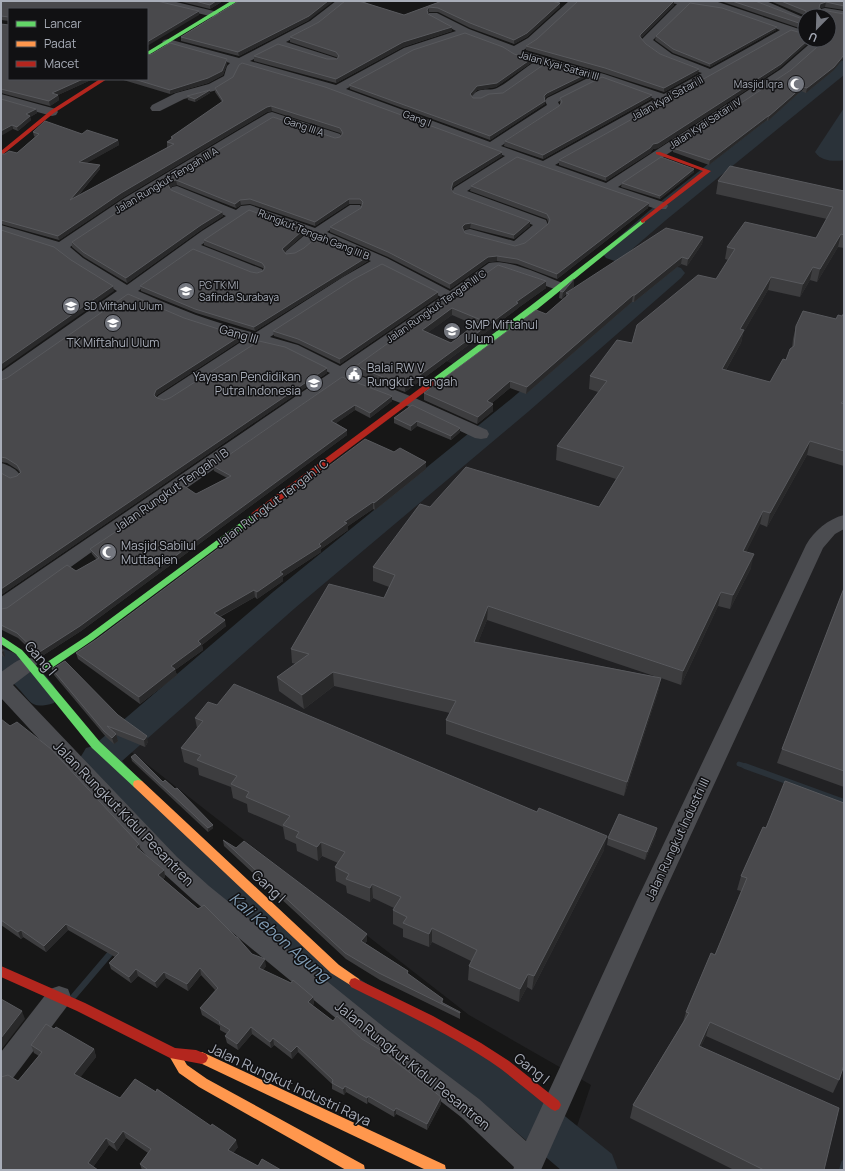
<svg xmlns="http://www.w3.org/2000/svg" width="845" height="1171" viewBox="0 0 845 1171" font-family="Manrope,sans-serif">
  <rect width="100%" height="100%" fill="#171717"/>
  <g fill="#212123">
    <polygon points="844,74 844,1170 562,1170 591,1085 469,1015 121,744 279,607 683,274 620,253"/>
    <polygon points="450,301 508,325 455,365 394,338"/>
  </g>
  <path fill="#2a3239" d="M 844,108 L 844,160 C 834,162 821,161 815,152 Z"/>
  <g fill="none" stroke-linecap="round" stroke-linejoin="round">
    <polyline stroke="#2a3239" stroke-width="5" points="739,764 748,767"/>
    <g stroke="#2a3239" stroke-width="6">
      <polyline points="745,766 844,802"/>
      <polyline points="183,872 195,859"/>
      <polyline points="74,996 114,949"/>
      <polyline points="842,1170 844,1163"/>
    </g>
    <g fill="#2a3239" fill-rule="evenodd">
      <polygon points="844,60 844,75 666,220 630,251 681,268 685,273 681,278 529,411 295,608 122,761 144,785 241,880 336,963 391,1000 449,1033 525,1084 612,1154 618,1170 561,1170 495,1114 419,1061 361,1026 308,989 213,904 118,805 86,768 80,758 86,748 93,746 273,592 511,399 656,275 606,258 602,253 606,248 650,210 837,62"/>
      <path d="M 1,648 C 26,656 46,671 59,694 L 54,703 C 30,710 32,702 17,687 C 13,682 6,679 1,676 Z"/>
    </g>
    <g fill="#4b4c50" fill-rule="evenodd">
      <polygon points="154,1 172,1 218,12 219,14 214,17 155,3"/>
      <path d="M 336,1 L 348,1 L 318,25 L 286,42 L 336,58 L 338,60 L 336,62 L 328,62 L 278,47 L 250,61 L 336,85 L 404,48 L 456,31 L 429,17 L 428,15 L 429,13 L 437,13 L 469,29 L 514,46 L 528,38 L 569,1 L 580,1 L 536,42 L 522,51 L 604,74 L 664,94 L 702,73 C 680,66 655,60 641,40 L 677,4 L 670,3 L 669,1 L 718,2 L 805,31 L 805,37 L 790,33 L 555,165 L 606,183 L 781,69 L 814,40 L 827,40 L 789,73 L 618,187 L 666,203 L 668,206 L 666,209 L 656,209 L 517,160 L 467,191 L 546,220 L 548,225 L 546,228 L 524,247 L 514,249 L 465,236 L 463,233 L 465,230 L 470,229 L 514,241 L 533,225 L 454,196 L 452,193 L 454,188 L 505,156 L 326,90 L 242,66 L 238,68 L 233,80 L 217,90 L 184,99 L 160,111 L 152,111 L 150,108 L 152,105 L 176,93 L 209,84 L 224,76 L 227,66 L 230,63 L 164,44 L 162,42 L 164,40 L 168,39 L 239,58 L 310,21 ZM 689,5 L 722,10 L 780,30 L 710,69 L 672,54 L 653,40 ZM 465,35 L 504,49 L 515,56 L 534,62 C 522,70 510,81 497,88 C 489,92 480,85 471,97 L 473,100 L 481,100 L 488,96 L 502,96 L 545,65 L 590,77 L 547,98 L 545,101 L 547,105 L 490,142 L 346,89 L 412,52 ZM 601,80 L 655,99 L 543,161 L 501,146 L 558,109 L 560,106 L 558,102 Z"/>
      <polygon points="752,1 766,1 805,18 805,22 797,22 753,3"/>
      <polygon points="825,8 844,11 844,17 821,13 820,11 821,9"/>
      <polygon points="1,94 56,109 58,112 56,115 52,116 1,102"/>
      <path d="M 272,112 L 340,134 L 342,137 L 340,140 L 336,141 L 273,120 L 133,205 L 70,247 L 83,258 L 127,285 L 202,231 L 226,216 L 172,193 L 170,190 L 172,187 L 177,186 L 236,210 L 241,206 L 250,205 L 315,228 L 350,205 L 360,205 L 362,208 L 360,211 L 327,232 L 387,258 L 450,291 L 489,263 C 508,258 546,277 565,284 L 567,287 L 565,290 L 560,291 L 501,270 L 497,270 L 353,373 L 415,398 L 487,430 L 489,434 L 487,438 L 481,439 L 475,438 L 403,404 L 342,380 L 125,531 L 93,551 L 8,612 L 1,614 L 1,597 L 330,373 L 286,351 L 259,344 L 170,402 L 164,404 L 158,402 L 156,399 L 158,396 L 244,340 C 204,329 166,315 129,297 L 7,382 L 1,384 L 1,372 L 117,291 L 73,264 L 56,250 L 1,233 L 1,225 L 59,242 L 123,199 L 268,113 ZM 249,213 L 306,234 L 286,251 L 284,254 L 286,257 C 298,260 309,246 318,239 L 371,261 L 343,277 L 255,333 C 214,323 176,308 138,291 L 193,252 L 252,275 L 257,276 L 262,275 L 264,272 L 262,269 L 201,245 ZM 382,267 L 441,297 L 340,366 L 298,345 L 270,337 L 353,283 Z"/>
      <path d="M 1,463 C 9,465 16,469 21,476 L 18,480 L 12,482 L 1,476 Z"/>
      <path d="M 844,515 L 844,529 L 835,534 L 823,548 L 660,902 L 541,1170 L 513,1170 L 514,1167 L 461,1117 L 367,1044 L 193,900 L 161,871 L 1,698 L 1,672 C 12,665 21,655 34,659 L 37,664 L 34,669 L 13,685 L 177,857 L 209,886 L 385,1028 L 479,1099 L 526,1141 L 636,902 L 806,545 C 814,531 828,519 844,515 Z"/>
      <polygon points="59,986 68,989 71,997 68,1005 10,1082 1,1085 1,1052 50,989"/>
    </g>
    <g fill="#63d668" fill-rule="evenodd">
      <polygon points="231,1 238,1 147,56 147,52"/>
      <polygon points="643,219 645,220 645,222 535,311 437,384 431,384 431,380 529,307"/>
      <polygon points="255,512 258,513 259,515 258,517 93,640 43,674 100,742 142,781 143,784 142,787 138,788 134,787 92,748 16,654 1,644 1,636 22,650 38,668 87,636"/>
    </g>
    <g fill="#ff974d" fill-rule="evenodd">
      <polygon points="138,780 142,781 339,965 359,979 361,983 359,987 355,988 331,973 134,787 133,784 134,781"/>
      <polygon points="174,1048 178,1050 187,1065 207,1079 364,1165 365,1170 346,1170 199,1087 179,1073 168,1054 170,1050"/>
      <polygon points="202,1052 445,1165 446,1170 426,1170 198,1062 196,1058 198,1054"/>
    </g>
    <g fill="#b3261e" fill-rule="evenodd">
      <polygon points="100,79 107,79 54,113 1,156 1,151 50,111"/>
      <polygon points="656,152 660,152 711,171 643,223 641,222 641,220 703,171 656,154"/>
      <polygon points="431,380 434,380 438,382 258,517 252,517 251,515 252,513"/>
      <polygon points="1,966 85,1003 175,1048 196,1050 206,1054 208,1058 206,1062 202,1064 170,1058 77,1011 1,977"/>
      <path d="M 355,978 L 433,1016 L 481,1043 L 509,1061 L 559,1101 L 561,1105 L 559,1109 L 555,1111 L 551,1109 C 534,1096 518,1082 501,1069 C 455,1036 401,1012 351,987 L 349,983 L 351,979 Z"/>
    </g>
  </g>
  <g fill="#3d3d3f" fill-rule="evenodd">
    <polygon points="1,1 199,15 9,21 1,20"/>
    <polygon points="178,1 223,1 210,9"/>
    <polygon points="345,1 368,1 365,3 404,15 442,1 560,7 527,37 514,44 470,28 438,12 429,12 428,13 428,14 452,31 403,47 336,83 254,61 254,56 327,59 337,59 338,58 336,57 290,42 290,37 319,22"/>
    <polygon points="674,1 674,5 641,38 646,44 660,54 699,69 698,73 664,92 604,73 526,50 526,46 537,39"/>
    <polygon points="720,1 755,1 805,20 805,30"/>
    <polygon points="770,1 844,1 844,10 825,7 820,8 822,10 844,14 833,71 806,93 801,91 768,121 767,120 709,165 673,152 673,148 791,70 829,40 829,16 806,16"/>
    <polygon points="309,20 239,56 181,41 181,37"/>
    <polygon points="1,24 9,79 93,79 58,95 59,100 50,106 1,93"/>
    <polygon points="776,30 710,67 673,53 655,40 656,36"/>
    <polygon points="514,54 531,59 531,63 496,87 477,90 472,96 473,98 481,98 586,77 546,97 545,99 545,104 490,140 350,89 349,85"/>
    <polygon points="227,64 223,75 208,83 170,94 120,79 147,79"/>
    <polygon points="780,68 658,148 653,149 650,153 606,181 559,165 559,160"/>
    <polygon points="215,88 502,156 453,187 452,191 454,193 530,226 514,239 470,228 465,229 463,230 465,233 515,246 525,243 548,224 548,222 547,219 470,191 471,186 649,203 648,208 557,279 517,264 497,261 488,262 450,289 388,257 330,232 330,227 361,208 362,205 360,204 349,204 315,226 250,204 241,205 236,208 177,185 172,186 170,188 171,190 222,212 223,216 201,230 127,283 84,257 72,247 72,242 273,117 335,138 340,137 342,135 340,133 272,111 267,112 122,198 59,240 1,224 1,154 17,153 35,137 34,136 33,132 82,134 118,140 119,145 86,163 100,165 100,169 78,196 168,147 167,147 167,142 171,139 171,137 222,102 215,92"/>
    <polygon points="210,90 210,93 195,102 188,100 187,96"/>
    <polygon points="652,95 651,99 543,159 504,146 505,141 559,106 560,104 560,98"/>
    <polygon points="1,99 36,109 37,113 30,117 31,120 18,131 13,129"/>
    <polygon points="694,169 694,172 660,199 621,187 622,183"/>
    <path d="M 718,181 L 844,191 L 844,248 L 838,247 L 817,282 L 810,280 L 800,297 L 768,290 L 743,333 L 741,343 L 726,370 L 770,382 L 786,360 L 792,348 L 793,339 L 796,326 L 836,319 L 842,316 L 844,313 L 844,466 L 807,455 L 767,527 L 760,524 L 746,552 L 751,568 L 730,609 L 718,606 L 681,685 L 661,678 L 658,692 L 624,796 L 446,734 L 446,720 L 450,713 L 334,686 L 304,709 L 279,691 L 277,677 L 296,664 L 292,663 L 291,649 L 384,598 L 389,587 L 373,581 L 373,567 L 430,507 L 599,507 L 616,479 L 556,460 L 557,446 L 598,392 L 589,389 L 590,376 L 716,279 L 728,260 L 725,259 L 727,247 L 816,238 L 827,219 L 716,194 ZM 487,620 L 657,677 L 478,642 Z"/>
    <polygon points="303,230 303,235 284,252 286,254 367,257 368,261 255,331 196,313 141,291 140,286 251,272 257,273 263,271 264,269 263,268 204,245 204,240"/>
    <polygon points="703,237 702,244 687,266 681,264 634,302 632,302 526,394 510,388 492,403 493,411 477,424 424,400 424,393 546,314 566,297 566,294 562,299 559,298 560,291 574,279 574,286 569,292"/>
    <path d="M 498,265 L 546,288 L 518,308 L 517,309 L 405,392 L 356,373 L 356,366 ZM 452,315 L 475,325 L 451,343 L 427,333 Z"/>
    <polygon points="438,292 438,297 340,364 299,344 274,336 273,331"/>
    <polygon points="184,318 240,341 157,395 156,397 157,398 164,400 327,368 327,373 1,595 1,473 10,478 17,476 20,473 18,470 7,463 1,462 1,380"/>
    <polygon points="342,377 392,396 392,401 370,418 355,410 336,423 347,430 347,435 81,631 39,658 18,638 2,630 1,630 1,609 7,608 97,560 92,554 90,549 227,478 214,471 213,466"/>
    <polygon points="412,405 460,432 451,440 417,426 411,431 394,423 394,418"/>
    <polygon points="394,452 426,462 426,469 375,510 373,509 348,526 348,530 321,549 321,552 283,577 283,581 257,599 255,597 220,617 226,626 202,645 203,650 175,670 177,675 140,704 78,659 76,653"/>
    <polygon points="844,588 844,787 777,763 782,749"/>
    <polygon points="1,648 4,651 5,656 4,657 1,655"/>
    <polygon points="52,669 118,715 148,742 145,747 116,735 118,741 114,744 106,737 54,675"/>
    <polygon points="195,718 604,850 532,990 527,987 519,1002 468,980 469,966 471,961 432,942 429,947 403,937 403,929 393,924 393,910 394,908 373,898 370,902 347,893 346,886 336,881 335,867 338,863 322,856 318,861 297,851 296,844 285,839 283,827 248,812 247,804 233,798 231,787 199,775 198,768 184,762 181,748 197,728"/>
    <polygon points="1,719 140,850 164,870 165,877 163,879 266,966 263,970 313,997 314,1004 312,1005 333,1021 362,1039 441,1097 441,1104 427,1130 396,1114 394,1117 368,1102 367,1104 346,1092 344,1095 332,1089 332,1084 298,1052 292,1059 274,1045 271,1048 252,1034 238,1050 227,1043 225,1036 227,1034 220,1030 220,1026 202,1015 200,1008 215,990 201,975 188,991 166,978 157,988 138,976 131,983 111,969 109,963 115,957 68,930 46,952 23,937 21,939 1,925"/>
    <polygon points="131,757 163,782 213,828 208,832 132,761"/>
    <polygon points="763,827 839,1080 833,1093 706,1036 701,1046 824,1170 734,1170 630,1118 633,1105 683,1022 686,1012 715,955 741,891 737,890 741,876"/>
    <polygon points="656,835 645,860 607,845 608,838"/>
    <polygon points="223,840 367,934 367,941 365,943 408,971 408,974 443,999 443,1003 460,1012 460,1019 380,980 346,959 224,846"/>
    <polygon points="31,1045 94,1049 96,1057 80,1077 120,1098 238,1147 233,1153 258,1166 281,1170 142,1170 140,1164 148,1153 126,1138 117,1151 109,1145 93,1167 1,1170 18,1081 39,1056 34,1053"/>
  </g>
  <g fill="#29292a">
    <polygon points="216,1 223,1 210,9 210,5"/>
    <polygon points="328,1 334,1 309,20 239,56 238,52"/>
    <polygon points="359,1 368,1 359,5"/>
    <polygon points="674,1 674,5 640,39 640,35"/>
    <polygon points="826,2 825,7 820,8 819,12 820,4"/>
    <polygon points="560,3 560,7 527,37 514,44 514,40"/>
    <polygon points="429,7 429,12 427,14 427,10"/>
    <polygon points="199,11 199,15 147,46 147,42"/>
    <polygon points="452,27 452,31 403,47 336,83 336,79 403,42"/>
    <polygon points="777,27 776,30 710,67 710,64"/>
    <polygon points="808,40 812,40 780,68 658,148 653,149 650,153 606,181 606,177 653,144"/>
    <polygon points="844,55 844,58 833,71 806,93 807,88"/>
    <polygon points="227,59 227,64 223,75 208,83 170,94 170,90"/>
    <polygon points="531,59 531,63 496,87 477,90 470,98 470,94 477,86"/>
    <polygon points="699,69 698,73 664,92 664,88"/>
    <polygon points="586,74 586,77 546,97 544,100 544,96 547,93"/>
    <polygon points="83,79 93,79 58,95 59,100 50,106 49,101 52,93"/>
    <polygon points="802,87 801,91 768,121 769,116"/>
    <polygon points="210,90 210,93 195,102 195,99"/>
    <polygon points="652,95 651,99 543,159 543,155"/>
    <polygon points="545,101 545,104 490,140 490,136"/>
    <polygon points="271,106 272,111 267,112 122,198 59,240 58,236 121,193 267,107"/>
    <polygon points="36,109 37,113 30,117 31,120 18,131 17,127 26,114"/>
    <polygon points="768,116 767,120 709,165 710,160"/>
    <polygon points="12,125 13,129 1,136 1,131"/>
    <polygon points="118,140 119,145 80,167 79,162"/>
    <polygon points="502,152 502,156 453,187 451,194 451,189 453,182"/>
    <polygon points="100,165 100,169 70,205 70,200"/>
    <polygon points="694,169 694,172 660,199 660,196"/>
    <polygon points="176,180 177,185 172,186 169,189 168,185 171,181"/>
    <polygon points="349,199 349,204 315,226 315,222"/>
    <polygon points="240,200 241,205 236,208 235,204"/>
    <polygon points="649,203 648,208 557,279 557,274"/>
    <polygon points="222,212 223,216 201,230 127,283 126,278 201,225"/>
    <polygon points="530,221 530,226 514,239 514,235"/>
    <polygon points="471,223 470,228 465,229 462,232 462,227 465,224"/>
    <polygon points="303,230 303,235 283,253 282,249"/>
    <polygon points="841,234 838,247 817,282 820,269"/>
    <polygon points="703,237 702,244 687,266 688,259"/>
    <polygon points="497,256 497,261 488,262 450,289 450,284 488,257"/>
    <polygon points="367,257 368,261 255,331 254,327"/>
    <polygon points="682,257 681,264 634,302 635,295"/>
    <polygon points="813,267 810,280 800,297 803,284"/>
    <polygon points="771,277 768,290 743,333 741,343 719,382 722,369 740,329"/>
    <polygon points="574,279 574,286 567,294 566,293 566,294 562,299 563,292"/>
    <polygon points="546,281 546,288 518,308 517,309 405,392 405,386 516,302"/>
    <polygon points="113,286 114,291 1,370 1,364"/>
    <polygon points="438,292 438,297 340,364 340,359"/>
    <polygon points="633,295 632,302 526,394 527,387"/>
    <polygon points="452,308 452,315 422,337 422,330"/>
    <polygon points="240,336 240,341 157,395 155,400 154,395 156,390"/>
    <polygon points="327,368 327,373 1,595 1,589"/>
    <polygon points="510,381 510,388 486,408 487,401"/>
    <polygon points="392,396 392,401 370,418 370,413"/>
    <polygon points="493,404 493,411 477,424 478,417"/>
    <polygon points="355,405 355,410 332,426 331,421"/>
    <polygon points="417,421 417,426 411,431 411,426"/>
    <polygon points="460,428 460,432 451,440 451,436"/>
    <polygon points="347,430 347,435 81,631 39,658 38,653"/>
    <polygon points="810,441 807,455 767,527 770,513"/>
    <polygon points="426,462 426,469 375,510 374,503"/>
    <polygon points="373,502 373,509 348,526 348,530 321,549 321,552 283,577 283,581 257,599 257,592 280,572 319,544 344,522"/>
    <polygon points="763,511 760,524 740,564 743,551"/>
    <polygon points="754,554 751,568 730,609 733,595"/>
    <polygon points="254,590 255,597 215,619 214,613"/>
    <polygon points="721,592 718,606 681,685 683,671"/>
    <polygon points="488,606 487,620 473,655 474,642"/>
    <polygon points="225,620 226,626 202,645 203,650 175,670 177,675 140,704 139,697 171,666 198,641"/>
    <polygon points="4,651 5,656 4,657 2,652"/>
    <polygon points="333,672 334,686 304,709 302,695"/>
    <polygon points="661,678 658,692 624,796 627,782"/>
    <polygon points="116,734 118,741 114,744 112,738"/>
    <polygon points="147,736 148,742 145,747 144,740"/>
    <polygon points="213,825 213,828 208,832 208,828"/>
    <polygon points="657,828 656,835 645,860 647,852"/>
    <polygon points="607,836 604,850 532,990 534,976"/>
    <polygon points="321,842 322,856 318,861 317,847"/>
    <polygon points="139,844 141,851 136,847"/>
    <polygon points="164,870 165,877 160,882 158,875"/>
    <polygon points="372,884 373,898 370,902 370,888"/>
    <polygon points="66,924 68,930 46,952 44,946"/>
    <polygon points="432,928 432,942 429,947 429,934"/>
    <polygon points="21,930 23,937 21,939 18,932"/>
    <polygon points="367,934 367,941 361,947 361,941"/>
    <polygon points="265,959 266,966 260,975 259,968"/>
    <polygon points="200,968 201,975 188,991 187,984"/>
    <polygon points="136,969 138,976 131,983 129,977"/>
    <polygon points="164,972 166,978 157,988 155,982"/>
    <polygon points="528,974 527,987 519,1002 520,989"/>
    <polygon points="313,997 314,1004 308,1009 308,1002"/>
    <polygon points="22,1011 25,1019 1,1050 1,1038"/>
    <polygon points="710,1022 706,1036 695,1059 699,1046"/>
    <polygon points="251,1027 252,1034 238,1050 237,1044"/>
    <polygon points="273,1038 274,1045 271,1048 270,1042"/>
    <polygon points="297,1046 298,1052 292,1059 291,1052"/>
    <polygon points="94,1049 96,1057 77,1082 74,1074"/>
    <polygon points="345,1086 346,1092 344,1095 343,1089"/>
    <polygon points="368,1096 368,1102 367,1104 367,1098"/>
    <polygon points="441,1097 441,1104 427,1130 427,1124"/>
    <polygon points="396,1108 396,1114 394,1117 394,1111"/>
    <polygon points="123,1131 126,1138 117,1151 114,1143"/>
    <polygon points="106,1138 109,1145 91,1170 88,1163"/>
    <polygon points="236,1140 238,1147 230,1157 228,1150"/>
  </g>
  <g fill="#49494c" stroke="#58595d" fill-rule="evenodd">
    <polygon points="1,1 157,1 199,11 147,42 147,9 9,9 9,17 1,16"/>
    <polygon points="195,1 216,1 210,5"/>
    <polygon points="239,1 328,1 309,16 238,52 181,37"/>
    <polygon points="345,1 359,1 404,15 442,1 552,1 560,3 527,33 514,40 470,23 438,8 429,7 427,10 428,14 452,27 403,42 336,79 254,56 278,44 327,59 337,59 339,56 336,52 290,37 319,22"/>
    <polygon points="578,1 674,1 640,35 640,37 646,44 660,54 699,69 664,88 605,68 526,46 537,39"/>
    <polygon points="732,1 755,1 805,20 805,25"/>
    <polygon points="781,1 844,1 844,6 826,2 820,4 819,8 822,10 844,14 844,55 834,67 807,88 802,87 769,116 768,116 710,160 673,148 791,70 825,40 829,40 829,16 806,16 806,11"/>
    <polygon points="690,3 722,8 777,27 710,64 673,49 656,36"/>
    <polygon points="1,24 9,25 9,79 83,79 52,93 58,95 49,101 1,89"/>
    <polygon points="791,30 805,34 805,40 808,40 781,64 658,143 653,144 650,148 606,177 559,160"/>
    <polygon points="465,33 503,47 514,54 531,59 497,83 477,86 470,94 473,98 481,98 489,94 503,93 546,63 586,74 547,93 544,96 545,101 490,136 349,85 413,50"/>
    <polygon points="170,43 227,59 222,71 208,78 170,90 134,79 147,79 147,55 152,54"/>
    <polygon points="242,63 325,87 502,152 453,182 451,189 454,193 530,221 514,235 471,223 465,224 462,227 465,233 515,246 525,243 548,224 550,220 547,214 471,186 517,157 649,203 557,274 517,259 497,256 488,257 450,284 388,252 330,227 361,208 363,202 360,199 349,199 315,222 250,199 240,200 235,204 176,180 171,181 168,185 171,190 222,212 201,225 126,278 83,252 72,242 133,202 273,117 335,138 340,137 343,133 340,128 271,106 267,107 121,193 58,236 1,220 1,154 5,154 9,151 17,153 39,134 33,132 45,121 82,134 87,130 118,140 79,162 100,165 70,200 174,144 167,142 173,138 171,137 223,101 215,88 233,77 239,65"/>
    <polygon points="602,77 652,95 543,155 505,141 559,106 562,102 560,98"/>
    <polygon points="210,90 195,99 187,96"/>
    <polygon points="1,99 36,109 26,114 30,116 17,127 12,125 1,131"/>
    <polygon points="661,157 694,169 660,196 622,183"/>
    <polygon points="730,166 844,191 844,235 841,234 820,269 813,267 803,284 771,277 740,329 744,330 722,369 770,382 783,359 786,360 790,349 794,346 796,326 803,311 836,319 838,315 842,316 844,313 844,401 841,403 844,404 844,451 810,441 770,513 763,511 743,551 754,554 733,595 721,592 683,671 488,606 474,642 661,678 627,782 446,720 456,701 333,672 302,695 277,677 309,654 291,649 329,584 384,598 395,575 373,567 420,504 430,507 466,467 599,507 624,467 557,446 607,381 590,376 617,340 632,343 637,325 698,275 716,279 735,249 727,247 745,222 816,238 833,207 718,181"/>
    <polygon points="249,210 303,230 282,249 286,254 295,253 304,248 318,236 367,257 254,327 195,309 140,286 193,249 251,272 257,273 263,271 265,267 262,263 204,240"/>
    <polygon points="666,228 703,237 688,259 682,257 635,295 633,295 527,387 510,381 487,401 493,404 478,417 424,393 536,310 546,314 569,294 566,293"/>
    <polygon points="1,230 54,247 71,260 113,286 1,364"/>
    <polygon points="382,264 438,292 340,359 298,339 273,331 354,279"/>
    <path d="M 498,265 L 546,281 L 516,302 L 518,303 L 405,386 L 356,366 ZM 452,308 L 481,320 L 451,343 L 422,330 Z"/>
    <polygon points="574,279 563,292 560,291"/>
    <polygon points="128,294 184,318 240,336 156,390 154,395 157,398 164,400 170,398 259,341 285,347 327,368 1,589 1,473 10,478 17,476 21,472 17,465 6,458 1,457 1,380 7,378"/>
    <polygon points="342,377 392,396 370,413 355,405 331,421 347,430 80,626 38,653 17,633 1,625 1,609 7,608 67,565 76,571 99,558 90,549 184,486 196,494 231,476 213,466"/>
    <polygon points="412,405 460,428 451,436 417,421 411,426 394,418"/>
    <polygon points="365,439 394,452 400,448 426,462 374,503 373,502 344,522 347,523 319,544 321,546 280,572 283,574 257,592 254,590 214,613 225,620 198,641 201,644 171,666 175,669 139,697 76,653 97,639"/>
    <polygon points="844,588 844,771 782,749"/>
    <polygon points="65,661 118,715 147,736 144,740 107,726 116,734 112,738 104,731 52,669"/>
    <polygon points="234,684 537,812 539,808 607,836 534,976 528,974 520,989 469,966 477,950 432,928 429,934 403,923 407,917 393,910 401,897 372,884 370,888 346,879 349,874 335,867 345,852 321,842 317,847 296,837 299,832 283,825 290,816 246,797 249,792 231,784 237,776 197,760 201,755 181,748 203,721 195,718 208,702 217,705"/>
    <polygon points="1,719 10,726 17,722 51,749 139,844 136,847 164,870 158,875 198,909 204,905 236,937 237,937 252,954 265,959 259,968 291,983 293,980 313,997 308,1002 333,1021 337,1016 362,1039 382,1051 441,1097 427,1124 396,1108 394,1111 368,1096 367,1098 345,1086 343,1089 332,1083 333,1080 297,1046 291,1052 273,1038 270,1042 251,1027 237,1044 225,1036 230,1030 219,1023 220,1022 200,1008 218,988 200,968 187,984 164,972 155,982 136,969 129,977 109,963 119,953 66,924 44,946 21,930 18,932 1,920"/>
    <polygon points="135,754 163,782 165,780 175,789 177,788 213,825 208,828 131,757"/>
    <polygon points="785,781 844,803 844,1065 839,1080 710,1022 699,1046 839,1108 824,1170 764,1170 633,1105 689,1013 686,1012 711,953 715,955 747,878 741,876 763,827 766,828"/>
    <polygon points="619,814 657,828 647,852 608,838"/>
    <polygon points="223,840 236,848 244,841 367,934 361,941 408,971 407,973 443,999 441,1002 460,1012 460,1013 379,973 345,953"/>
    <polygon points="1,999 22,1011 1,1038"/>
    <polygon points="46,1024 54,1029 56,1027 94,1049 74,1074 120,1098 135,1079 156,1092 157,1089 211,1126 212,1124 236,1140 228,1150 258,1166 262,1159 281,1170 146,1170 147,1169 140,1164 151,1149 123,1131 114,1143 106,1138 88,1163 98,1170 1,1170 1,1077 8,1075 18,1081 42,1052 31,1045"/>
  </g>
  <defs>
    <g id="mosque-disc" transform="scale(0.9)"><circle r="9.5" fill="#757880" stroke="#111113"/><path d="M3.5-4.9A6 6 0 1 0 3.5 4.9A5 5 0 1 1 3.5-4.9Z" fill="#fff"/></g>
    <g id="school-disc" transform="scale(0.9)"><circle r="9.5" fill="#757880" stroke="#111113"/><path d="M0-5L7-2L0 1L-7-2ZM-4 1L0 2.5L4 1V4Q0 6-4 4Z" fill="#fff"/></g>
    <g id="civic-disc" transform="scale(0.9)"><circle r="9.5" fill="#757880" stroke="#111113"/><path d="M-.6-6.5H3V-4.5H.6V-3L4-1V1h2V6H-6V1h2V-1L-.6-3ZM-1.2 2.5V6h2.4V2.5Z" fill="#fff"/></g>
  </defs>
  <g fill-rule="evenodd">
    <use href="#mosque-disc" x="796" y="84"/>
    <use href="#school-disc" x="186" y="291"/>
    <use href="#school-disc" x="71" y="306"/>
    <use href="#school-disc" x="113" y="323"/>
    <use href="#school-disc" x="452" y="331"/>
    <use href="#civic-disc" x="354" y="374"/>
    <use href="#school-disc" x="314" y="383"/>
    <use href="#mosque-disc" x="108" y="552"/>
  </g>
  <g text-anchor="middle" dominant-baseline="central" stroke-width="3" stroke-linejoin="round" paint-order="stroke">
    <g font-size="10" fill="#a8adb8" stroke="#111113">
      <text transform="translate(559 65) rotate(16)">Jalan Kyai Satari III</text>
      <text transform="translate(667 98) rotate(-29)">Jalan Kyai Satari II</text>
      <text transform="translate(417 118) rotate(20)">Gang I</text>
      <text transform="translate(705 123) rotate(-33)">Jalan Kyai Satari IV</text>
      <text transform="translate(304 126) rotate(19)">Gang III A</text>
      <text transform="translate(166 180) rotate(-31)">Jalan Rungkut Tengah III A</text>
      <text transform="translate(314 234) rotate(22)">Rungkut Tengah Gang III B</text>
      <text transform="translate(436 306) rotate(-35)">Jalan Rungkut Tengah III C</text>
    </g>
    <g font-size="10" fill="#a8adb8" stroke="#111113" text-anchor="start">
      <text x="783" y="84" text-anchor="end">Masjid Iqra</text>
      <text x="199" y="285">PG TK MI<tspan x="199" dy="12">Safinda Surabaya</tspan></text>
      <text x="84" y="306">SD Miftahul Ulum</text>
    </g>
    <g font-size="12" fill="#a8adb8" stroke="#111113" text-anchor="start">
      <text x="465" y="324">SMP Miftahul<tspan x="465" dy="14">Ulum</tspan></text>
      <text x="113" y="342" text-anchor="middle">TK Miftahul Ulum</text>
      <text x="367" y="367">Balai RW V<tspan x="367" dy="14">Rungkut Tengah</tspan></text>
      <text x="301" y="376" text-anchor="end">Yayasan Pendidikan<tspan x="301" dy="14">Putra Indonesia</tspan></text>
      <text x="121" y="545">Masjid Sabilul<tspan x="121" dy="14">Muttaqien</tspan></text>
    </g>
    <g font-size="12" fill="#a8adb8" stroke="#111113">
      <text transform="translate(239 334) rotate(16)">Gang III</text>
      <text transform="translate(171 490) rotate(-35)">Jalan Rungkut Tengah I B</text>
      <text transform="translate(272 503) rotate(-37)">Jalan Rungkut Tengah I C</text>
      <text transform="translate(677 839) rotate(-65)">Jalan Rungkut Industri III</text>
    </g>
    <g font-size="14" fill="#a8adb8" stroke="#111113">
      <text transform="translate(41 658) rotate(49)">Gang I</text>
      <text transform="translate(124 813) rotate(46)">Jalan Rungkut Kidul Pesantren</text>
      <text transform="translate(269 886) rotate(43)">Gang I</text>
      <text transform="translate(413 1065) rotate(39)">Jalan Rungkut Kidul Pesantren</text>
      <text transform="translate(532 1068) rotate(38)">Gang I</text>
      <text transform="translate(290 1084) rotate(25)">Jalan Rungkut Industri Raya</text>
    </g>
    <g font-size="16" font-style="italic" fill="#7f9bb3" stroke="#111113">
      <text transform="translate(280 937) rotate(41)">Kali Kebon Agung</text>
    </g>
  </g>
  <rect width="845" height="1171" fill="none" stroke="#a8adb8" stroke-width="4"/>
  <rect x="8" y="8" width="140" height="72" fill="#111113" stroke="#4d4f55"/>
  <rect x="16" y="21" width="20" height="6" fill="#63d668" stroke="#4d4f55"/>
  <text x="44" y="28" font-size="12" fill="#a8adb8">Lancar</text>
  <rect x="16" y="41" width="20" height="6" fill="#ff974d" stroke="#4d4f55"/>
  <text x="44" y="48" font-size="12" fill="#a8adb8">Padat</text>
  <rect x="16" y="61" width="20" height="6" fill="#b3261e" stroke="#4d4f55"/>
  <text x="44" y="68" font-size="12" fill="#a8adb8">Macet</text>
  <g transform="translate(817 28) rotate(203)"><circle r="19" fill="#111113" stroke="#4d4f55"/>
  <path d="M0-3L7 15L0 10L-7 15Z" fill="#757880"/>
  <text y="-6" font-size="11" font-weight="bold" text-anchor="middle" fill="#a8adb8">U</text>
  </g>
</svg>
